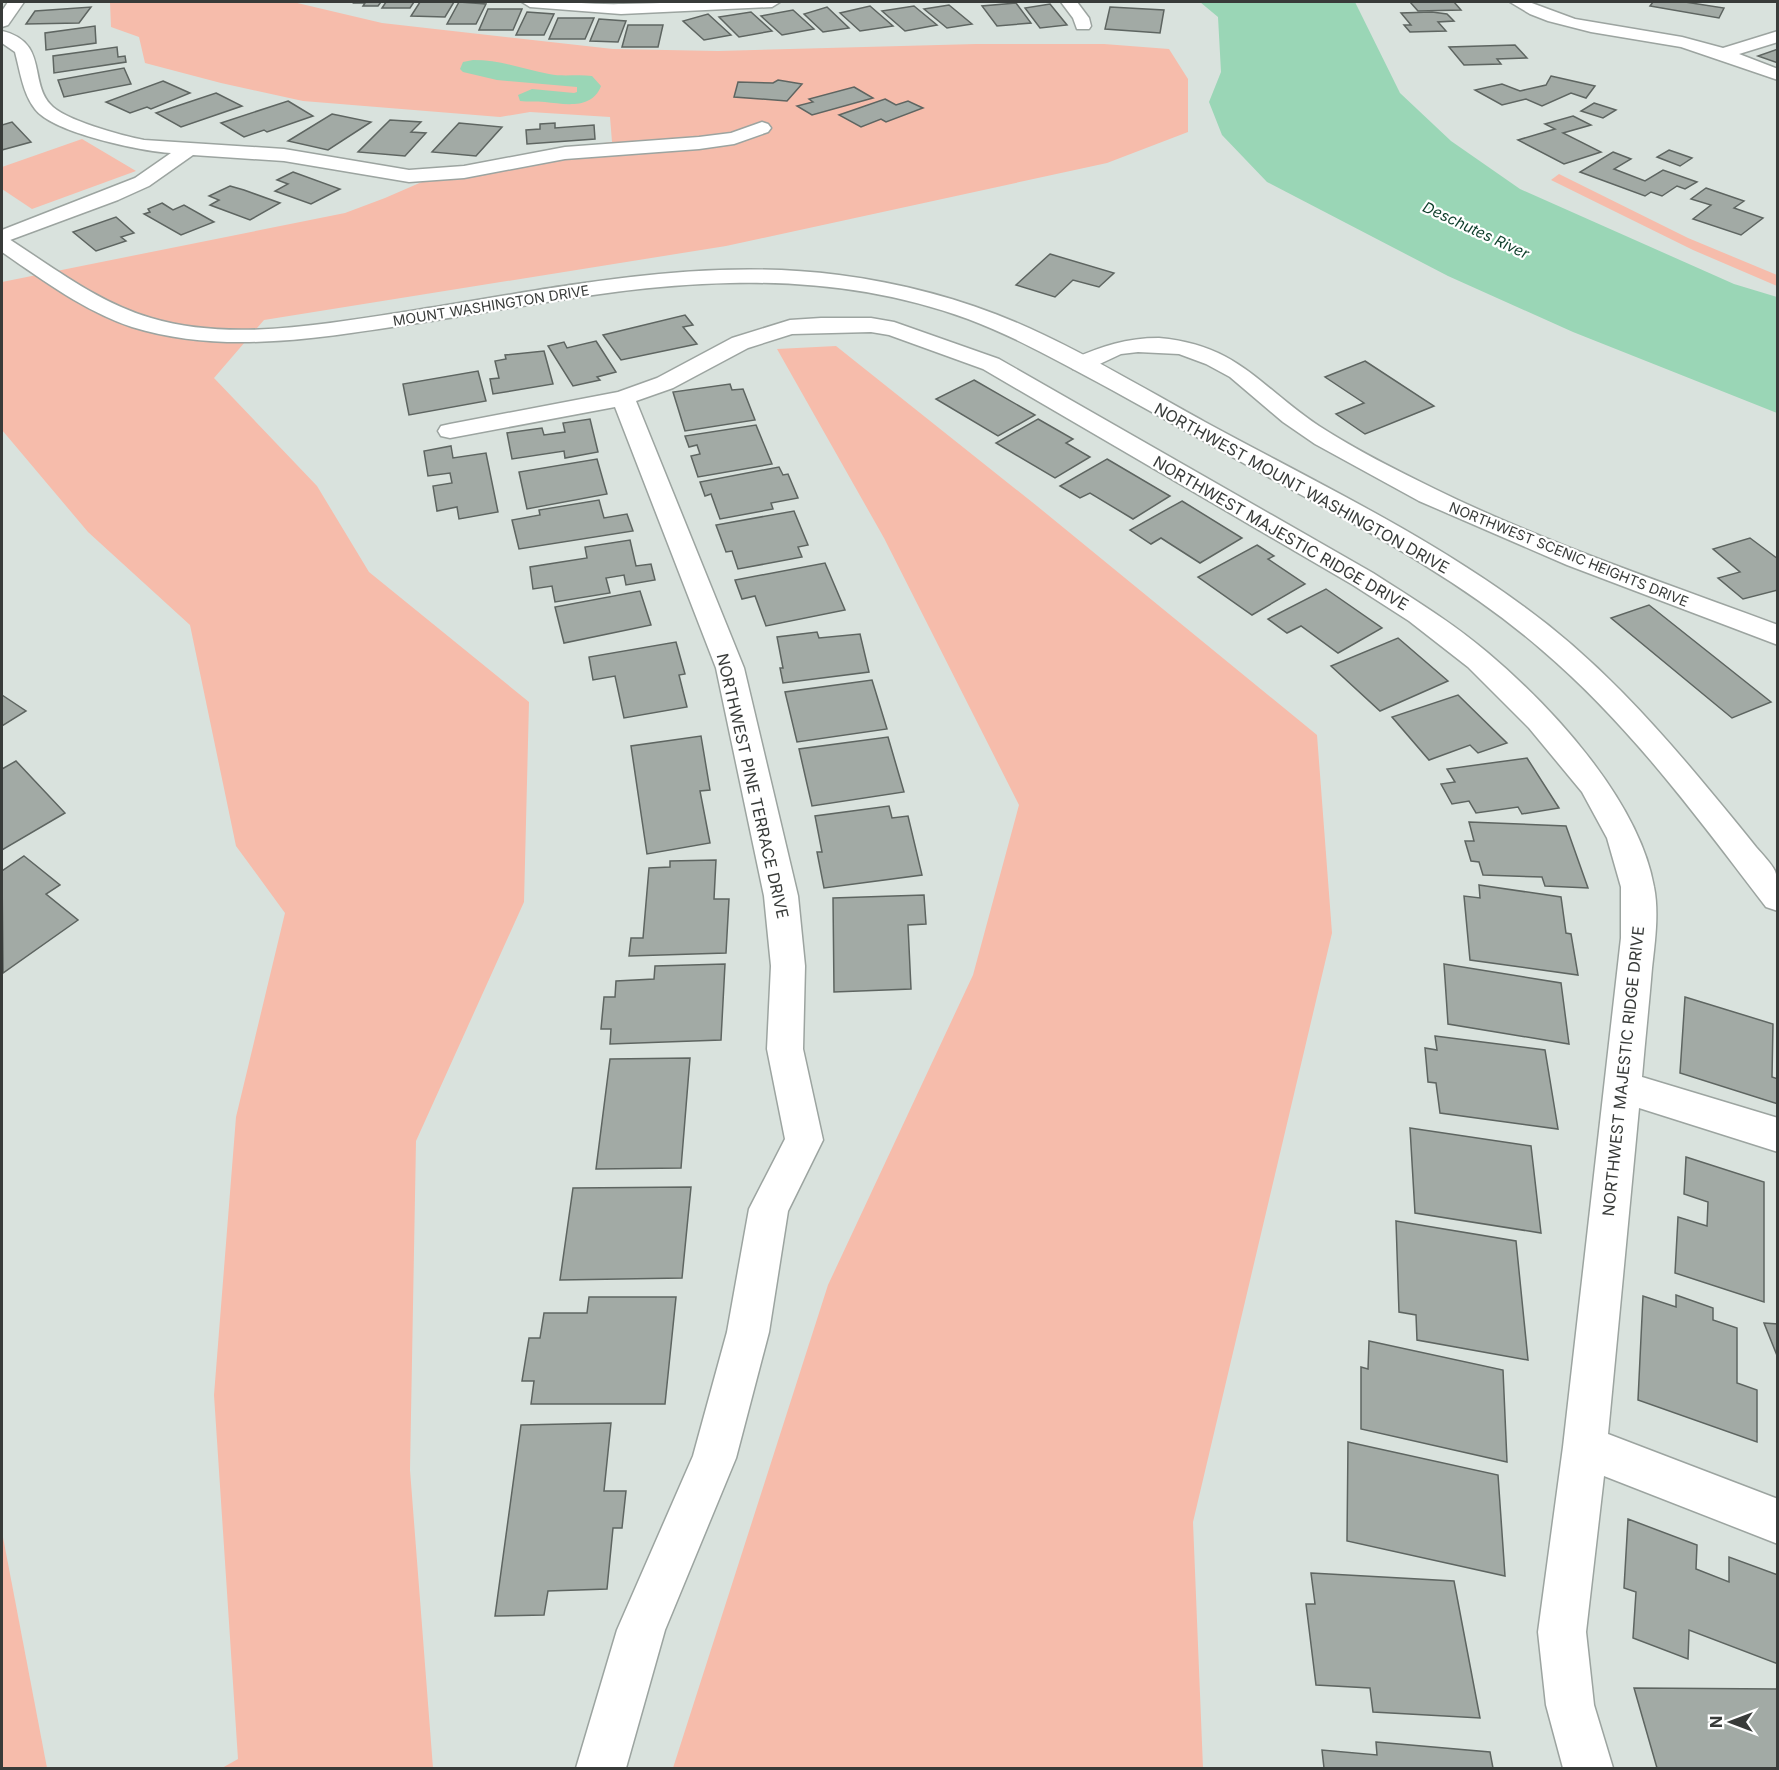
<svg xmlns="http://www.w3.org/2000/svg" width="1779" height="1770" viewBox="0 0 1779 1770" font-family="Inter,sans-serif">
  <rect width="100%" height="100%" fill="#d9e2dd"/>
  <g fill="#f6bcab">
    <polygon points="110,2 293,2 382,23 613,49 718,51 976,44 1104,44 1169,49 1188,79 1188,132 1107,163 726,246 264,320 214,378 317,486 369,572 529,702 524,902 416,1141 410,1470 433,1768 222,1768 238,1759 214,1395 236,1117 285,913 236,846 190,625 88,532 2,430 2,282 345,213 385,198 454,168 541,151 612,142 610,117 530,112 500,117 303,101 221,83 145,63 139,37 111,27"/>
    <polygon points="82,139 136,171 32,209 2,189 2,167"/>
    <polygon points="1559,174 1688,238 1777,275 1777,286 1693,250 1551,180"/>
    <polygon points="836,346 1037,506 1317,735 1332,933 1193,1522 1203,1768 673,1768 828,1285 973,975 1019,805 884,538 777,349"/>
    <polygon points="2,1532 47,1768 2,1768"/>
  </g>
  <g fill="#9ad6b6">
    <polygon points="1200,2 1355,2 1400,93 1451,141 1520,189 1734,284 1777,297 1777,413 1573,332 1448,276 1267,182 1222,135 1209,102 1221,72 1218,17"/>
    <path d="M 473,60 C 501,60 523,69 549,74 C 563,77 578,74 592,76 L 601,86 C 592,110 564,104 545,102 C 536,101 528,102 520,101 L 518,95 L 532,89 L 574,93 L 577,92 L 577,87 L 497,80 L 463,72 L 460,69 L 463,62 Z"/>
  </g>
  <g fill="#a2aaa5" stroke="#5e6561" stroke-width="1.5">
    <polygon points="355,2 381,2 378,6 363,6 365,3 354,3"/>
    <polygon points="386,2 414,2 410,8 382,8"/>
    <polygon points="420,2 454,2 445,17 411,16"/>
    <polygon points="459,2 486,4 476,24 447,24"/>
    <polygon points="1410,2 1454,2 1461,10 1418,11"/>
    <polygon points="1653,2 1685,2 1724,8 1719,18 1650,6"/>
    <polygon points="1016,3 1031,23 997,26 982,6"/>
    <polygon points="1050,4 1067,25 1040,28 1025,8"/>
    <polygon points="949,5 972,24 947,28 924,9"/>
    <polygon points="870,6 893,26 860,31 840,13"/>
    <polygon points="914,6 937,25 905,31 882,11"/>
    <polygon points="91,7 79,23 26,24 35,11"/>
    <polygon points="827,7 849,28 823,32 804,14"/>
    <polygon points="1110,7 1164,10 1160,33 1105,29"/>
    <polygon points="488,9 522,9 513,30 479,30"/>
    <polygon points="793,10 814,29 782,35 761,16"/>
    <polygon points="527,12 554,14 544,35 516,35"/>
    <polygon points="751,12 772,31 739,37 719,17"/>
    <polygon points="1432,12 1447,14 1454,21 1438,22 1446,31 1410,32 1404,25 1411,25 1401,13"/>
    <polygon points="708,14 731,35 704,40 683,21"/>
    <polygon points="558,18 594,18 585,39 549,39"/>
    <polygon points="599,19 626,21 618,42 590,41"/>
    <polygon points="628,25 663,25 658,47 622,47"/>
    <polygon points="95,26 96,43 46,50 45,33"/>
    <polygon points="1515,45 1527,58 1497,59 1501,64 1464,65 1449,47"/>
    <polygon points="117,47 118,57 125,56 126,62 54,73 53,56"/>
    <polygon points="1778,49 1778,63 1758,56"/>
    <polygon points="124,68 131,84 64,97 58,80"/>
    <polygon points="1551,76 1595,86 1586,98 1571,93 1542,106 1526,99 1502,105 1475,90 1502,84 1520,91 1546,85"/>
    <polygon points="778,80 802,84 787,101 734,97 738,82 773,83"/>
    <polygon points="163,81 190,93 151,109 147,107 130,113 106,102"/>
    <polygon points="854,87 873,98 812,115 797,106 813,102 809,99"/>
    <polygon points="216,93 242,106 181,127 156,113"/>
    <polygon points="885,99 896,105 908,101 923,108 886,122 881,119 861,127 839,115"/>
    <polygon points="288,101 313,116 267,132 264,130 244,137 221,123"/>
    <polygon points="1594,103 1616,110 1603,118 1581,111"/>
    <polygon points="332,114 371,122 328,150 288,141"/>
    <polygon points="1573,116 1591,125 1563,133 1601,152 1564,164 1518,140 1555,129 1545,124"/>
    <polygon points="390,120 421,122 411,132 426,133 405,156 358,152"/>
    <polygon points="12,122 31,142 2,150 2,125"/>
    <polygon points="459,123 502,127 476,156 432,152"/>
    <polygon points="555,123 555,128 594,125 595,139 527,144 526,130 540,129 540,124"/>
    <polygon points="1669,150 1692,158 1680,166 1657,157"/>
    <polygon points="1613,152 1631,159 1614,169 1645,181 1663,170 1697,182 1685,189 1677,186 1662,196 1651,192 1645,196 1580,172"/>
    <polygon points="293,172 340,189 311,204 275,191 288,184 277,180"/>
    <polygon points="230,186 244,190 280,203 250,220 210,205 219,200 209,196"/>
    <polygon points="1706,188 1744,201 1734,208 1763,218 1741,235 1693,219 1711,205 1691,199"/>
    <polygon points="162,203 173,210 184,205 214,222 181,235 144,214 150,212 148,209"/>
    <polygon points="116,217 134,233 121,237 126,241 96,251 73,232"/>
    <polygon points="1050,254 1114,273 1099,287 1073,280 1055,297 1016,285"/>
    <polygon points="685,315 693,325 683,327 697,344 621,360 603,335"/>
    <polygon points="596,341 616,372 597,377 600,380 573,386 548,346 564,342 567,348"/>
    <polygon points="544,351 553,384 493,394 490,379 499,378 495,361 506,359 505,355"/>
    <polygon points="1365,361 1434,406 1365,434 1336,414 1364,403 1325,377"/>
    <polygon points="478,371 486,401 409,415 403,384"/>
    <polygon points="974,380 1035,415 998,436 936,399"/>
    <polygon points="730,384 732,390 743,389 755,420 685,431 673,392"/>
    <polygon points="590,419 598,452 565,458 564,451 512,459 507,433 542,428 544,435 565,432 563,423"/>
    <polygon points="1038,419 1073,439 1066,443 1090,457 1055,478 996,443"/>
    <polygon points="756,425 772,464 698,477 691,456 700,454 697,445 689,447 685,436"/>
    <polygon points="451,446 453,458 486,453 498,512 459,519 457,507 437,511 433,486 452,483 450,473 428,476 424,451"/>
    <polygon points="597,459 607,494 527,509 519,472"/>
    <polygon points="1107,459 1170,496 1133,519 1090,493 1080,498 1060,486"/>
    <polygon points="779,467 783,475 788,474 798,498 771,503 773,509 720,519 711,494 705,496 700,482"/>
    <polygon points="599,500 604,518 627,514 633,531 519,549 512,520 540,515 539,510"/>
    <polygon points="1182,501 1242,538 1200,563 1161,538 1151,544 1130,530"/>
    <polygon points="794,511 808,545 798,547 802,557 738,569 732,551 726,552 716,525"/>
    <polygon points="1750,538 1778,559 1778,590 1743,599 1718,578 1740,572 1713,549"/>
    <polygon points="630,540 636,566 651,564 655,580 626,585 624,575 606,578 610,593 555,602 552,586 533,589 530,567 587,558 585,547"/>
    <polygon points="1257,545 1274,556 1268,559 1305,584 1252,615 1198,577"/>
    <polygon points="825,563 845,610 766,626 755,596 742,599 735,580"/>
    <polygon points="1326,589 1382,628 1338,653 1301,626 1287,633 1268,619"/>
    <polygon points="640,591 651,625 564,643 555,607"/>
    <polygon points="1649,605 1771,702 1732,718 1611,618"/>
    <polygon points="817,632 819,638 860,634 869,672 783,683 780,668 783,668 777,637"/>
    <polygon points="1398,638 1448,681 1380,711 1331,666"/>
    <polygon points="676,642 685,674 679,675 687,707 624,718 615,676 593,680 589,657"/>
    <polygon points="872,680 887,729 797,742 785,692"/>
    <polygon points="2,695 26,711 2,726"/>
    <polygon points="1458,695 1507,743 1478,753 1470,745 1429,760 1392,717"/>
    <polygon points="701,736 710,790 700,791 710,843 647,854 631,746"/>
    <polygon points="888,737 904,792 812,806 799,749"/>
    <polygon points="1527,758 1559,808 1522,814 1518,807 1476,813 1469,801 1452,804 1441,784 1455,782 1447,769"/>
    <polygon points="16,761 65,813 2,850 2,769"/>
    <polygon points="889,806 892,818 908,816 922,875 824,888 817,852 822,852 815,816"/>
    <polygon points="1469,822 1566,826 1588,888 1545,886 1542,877 1483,875 1479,862 1471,861 1465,841 1474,841"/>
    <polygon points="24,856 60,885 46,894 78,920 3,973 2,871"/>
    <polygon points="716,860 714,899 729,899 726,953 629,956 631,938 643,938 649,868 670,867 670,861"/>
    <polygon points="1479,885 1561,897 1566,933 1571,934 1578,975 1470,960 1464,896 1480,898"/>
    <polygon points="924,895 926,924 908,925 911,989 834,992 833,898"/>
    <polygon points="725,964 721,1040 610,1044 611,1029 601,1029 604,997 615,997 616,981 654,979 655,966"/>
    <polygon points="1444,964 1561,983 1569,1044 1448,1024"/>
    <polygon points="1685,997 1773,1024 1772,1077 1778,1079 1778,1104 1680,1073"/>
    <polygon points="1435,1036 1545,1050 1558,1129 1440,1113 1436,1083 1428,1082 1425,1048 1437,1050"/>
    <polygon points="690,1058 681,1168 596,1169 610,1059"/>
    <polygon points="1410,1128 1531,1146 1541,1233 1415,1213"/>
    <polygon points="1686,1157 1764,1182 1764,1302 1675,1273 1678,1217 1707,1226 1708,1202 1684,1194"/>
    <polygon points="691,1187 682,1278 560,1280 573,1188"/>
    <polygon points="1396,1221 1516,1241 1528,1360 1417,1340 1416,1315 1399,1312"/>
    <polygon points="1676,1295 1713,1308 1713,1320 1737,1328 1737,1383 1757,1390 1757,1442 1638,1400 1643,1296 1676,1307"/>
    <polygon points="589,1297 676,1297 665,1404 531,1404 534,1381 522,1381 529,1338 540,1338 544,1313 587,1313"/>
    <polygon points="1764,1323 1778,1324 1778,1358"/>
    <polygon points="1369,1341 1503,1370 1507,1462 1361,1429 1361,1367 1368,1369"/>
    <polygon points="611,1423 604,1491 626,1491 622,1528 613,1528 607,1589 548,1591 544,1615 495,1616 521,1425"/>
    <polygon points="1348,1442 1498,1475 1505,1576 1347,1541"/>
    <polygon points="1628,1519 1697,1545 1696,1569 1729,1582 1729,1557 1778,1575 1778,1664 1689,1630 1688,1659 1633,1638 1636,1592 1624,1588"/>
    <polygon points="1311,1573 1454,1581 1480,1718 1373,1712 1370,1688 1316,1685 1306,1604 1315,1604"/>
    <polygon points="1634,1688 1778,1689 1778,1768 1657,1768"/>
    <polygon points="1376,1742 1490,1752 1493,1768 1324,1768 1322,1750 1377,1755"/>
  </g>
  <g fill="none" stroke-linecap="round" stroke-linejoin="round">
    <g stroke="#9ca4a0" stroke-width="3">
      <g id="street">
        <polygon points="8,2 24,2 8,25 2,27 2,11"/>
        <path d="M 522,2 C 555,0 590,5 623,4 C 675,3 729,0 780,2 L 772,7 L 621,14 L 530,7 Z"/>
        <polygon points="1061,2 1077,2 1089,18 1091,26 1089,29 1077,29 1073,18"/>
        <polygon points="1510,2 1529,2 1575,19 1682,37 1723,48 1778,31 1778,42 1739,54 1778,69 1778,80 1681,47 1591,32 1548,21 1530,14"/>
        <path d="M 2,31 C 48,42 29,80 50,104 C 63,120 123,136 144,140 L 284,149 L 409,170 L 464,166 L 565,147 L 699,137 L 731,133 L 762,122 L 768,124 L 771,128 L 768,132 L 734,144 L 699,149 L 565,159 L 464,178 L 409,182 L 284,161 L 193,155 L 149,186 L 118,200 L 2,243 L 2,230 L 135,178 L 171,153 C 141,151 53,133 35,109 C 23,94 20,71 15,52 L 2,43 Z"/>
        <path d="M 821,318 L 871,318 L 894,322 L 999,359 L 1373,573 C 1412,598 1453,623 1488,653 C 1553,708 1639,801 1654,887 C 1659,912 1655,942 1652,968 C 1649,1005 1645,1041 1642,1077 L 1778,1118 L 1778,1152 L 1639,1108 L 1608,1434 L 1778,1499 L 1778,1544 L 1604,1476 L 1586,1632 L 1594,1705 L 1613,1768 L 1563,1768 L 1546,1705 L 1538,1632 L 1563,1447 L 1621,938 L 1621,887 L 1607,838 L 1582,792 L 1529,728 L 1468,667 L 1409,621 L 1353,585 L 983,369 L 889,335 L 871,332 L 792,334 L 748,348 L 673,388 L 636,401 L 744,668 L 798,896 L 805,966 L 803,1049 L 823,1140 L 788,1211 L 769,1332 L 736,1458 L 665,1630 L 626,1768 L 576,1768 L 617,1630 L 693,1456 L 727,1332 L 749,1209 L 785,1139 L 767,1049 L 771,966 L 764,896 L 716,668 L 615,407 L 450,438 L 441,436 L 438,431 L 441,426 L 450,424 L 618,392 L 657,378 L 732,338 L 790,320 Z"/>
        <path d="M 1159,338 C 1238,345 1259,386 1319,426 C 1356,450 1396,470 1435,489 C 1545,543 1663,582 1778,625 L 1778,645 L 1567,565 L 1419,501 L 1315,444 L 1283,422 L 1230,377 L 1206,364 L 1179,354 L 1138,352 L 1121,354 L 1089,369 L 1081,371 L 1073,369 L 1070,364 L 1073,359 C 1102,346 1126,338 1159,338 Z"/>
      </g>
    </g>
    <g stroke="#9ca4a0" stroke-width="3">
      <path id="secondary" d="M 2,237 L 9,239 C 54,268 99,303 151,318 C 231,342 323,324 404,312 C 547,290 694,256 839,275 C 909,284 980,304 1044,335 C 1099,361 1152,393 1205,422 C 1312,480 1425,534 1523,606 C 1595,658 1655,724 1711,792 C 1726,810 1741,828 1756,847 C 1762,854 1771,863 1775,871 C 1779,881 1778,899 1778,911 L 1766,907 C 1697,817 1629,724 1542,650 C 1458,577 1358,526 1261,473 C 1212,445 1162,418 1112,390 C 1064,364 1018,338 968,319 C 891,291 811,281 730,283 C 623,285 517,308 411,324 C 320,338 222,355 132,327 C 84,311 43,280 2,252 Z"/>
    </g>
    <use href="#street" fill="#fff" fill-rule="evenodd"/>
    <use href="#secondary" fill="#fff" fill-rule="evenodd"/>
  </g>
  <g text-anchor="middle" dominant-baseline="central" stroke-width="4.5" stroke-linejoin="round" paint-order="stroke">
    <g font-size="14" fill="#383b39" stroke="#fff">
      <text transform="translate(491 305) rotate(-9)">MOUNT WASHINGTON DRIVE</text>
      <text transform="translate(1569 554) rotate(22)">NORTHWEST SCENIC HEIGHTS DRIVE</text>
    </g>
    <g font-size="15" font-style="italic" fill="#0c3d29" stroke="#fff">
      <text transform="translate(1476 230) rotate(25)">Deschutes River</text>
    </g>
    <g font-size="16" fill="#383b39" stroke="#fff">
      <text transform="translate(1302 488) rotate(29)">NORTHWEST MOUNT WASHINGTON DRIVE</text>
      <text transform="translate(1281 533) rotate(30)">NORTHWEST MAJESTIC RIDGE DRIVE</text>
      <text transform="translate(753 786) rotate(77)">NORTHWEST PINE TERRACE DRIVE</text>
      <text transform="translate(1623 1071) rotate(-84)">NORTHWEST MAJESTIC RIDGE DRIVE</text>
    </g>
  </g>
  <rect width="1779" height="1770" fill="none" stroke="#383b39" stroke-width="6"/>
  <g transform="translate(1731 1722) rotate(270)" stroke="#ffffff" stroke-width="4.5" paint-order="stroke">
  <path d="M0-4.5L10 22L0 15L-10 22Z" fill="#383b39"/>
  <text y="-9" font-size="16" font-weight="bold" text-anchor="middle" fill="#383b39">N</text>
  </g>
</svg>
